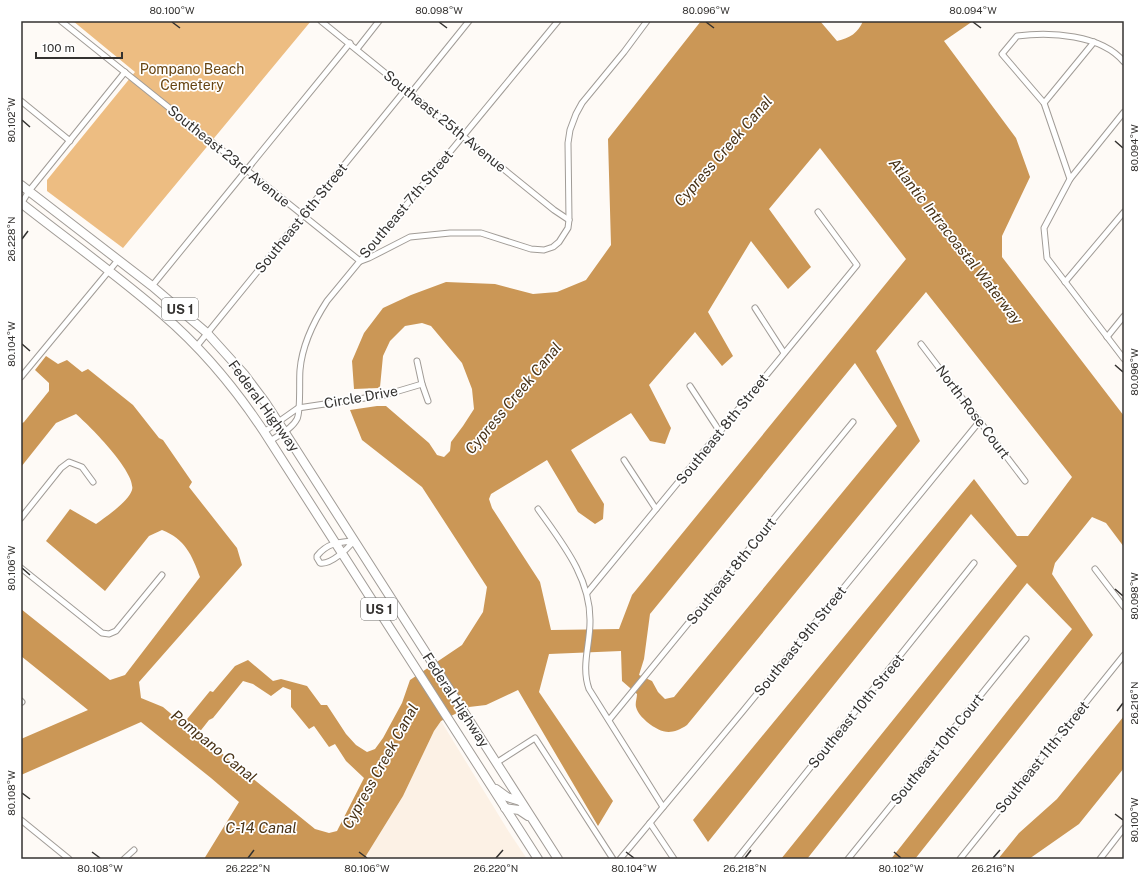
<svg xmlns="http://www.w3.org/2000/svg" width="1145" height="880" viewBox="0 0 1145 880" font-family="'Public Sans',sans-serif">
  <rect width="100%" height="100%" fill="#fefaf6"/>
  <polygon fill="#fcf1e5" points="441,721 509,832 527,859 364,859 403,796 434,731"/>
  <polygon fill="#edbd82" points="73,21 311,21 123,248 47,191 47,180 135,72"/>
  <g fill="#cb9756" fill-rule="evenodd">
    <path d="M 701,21 L 820,21 L 837,41 C 850,38 858,33 863,21 L 973,21 L 944,41 L 1016,138 L 1030,177 L 1002,236 L 1002,257 L 1124,416 L 1124,547 L 1106,523 L 1092,517 L 1055,563 L 1052,574 L 1093,635 L 915,859 L 891,859 L 1072,629 L 1027,583 L 807,859 L 781,859 L 1017,566 L 971,514 L 708,842 L 693,820 L 974,479 L 1017,536 L 1028,536 L 1072,477 L 926,292 L 876,351 L 920,441 L 687,725 C 671,736 661,733 647,722 C 642,717 638,714 636,707 C 635,703 637,698 637,694 L 622,681 L 621,651 L 549,654 L 539,692 L 613,801 L 598,826 L 518,690 L 486,705 L 469,707 L 441,721 L 434,731 L 403,796 L 364,859 L 204,859 L 239,802 L 211,778 L 141,722 L 21,775 L 21,739 L 88,710 L 21,656 L 21,609 L 110,680 L 125,675 L 200,577 C 192,555 185,539 162,530 L 149,536 L 105,591 L 46,541 L 70,509 L 96,524 C 107,516 128,502 132,490 C 137,473 89,425 76,414 L 56,423 L 21,467 L 21,424 L 24,422 L 49,391 L 49,383 L 35,370 L 46,356 L 58,364 L 67,360 L 82,372 L 88,369 L 133,405 L 159,438 L 163,440 L 192,482 L 189,487 L 237,548 L 242,565 L 139,682 L 141,698 L 163,707 L 183,724 L 210,691 L 213,692 L 235,666 L 248,660 L 273,681 L 281,679 L 307,686 L 321,705 L 327,705 L 346,734 L 356,745 L 367,752 L 375,749 L 383,738 L 402,703 L 410,680 L 462,645 L 483,612 L 487,587 L 422,487 L 362,440 L 350,410 L 377,406 L 386,406 L 429,443 L 437,455 L 444,457 L 450,451 L 451,442 L 463,426 L 474,409 L 472,389 L 462,363 L 431,326 L 422,323 L 405,326 L 390,341 L 383,356 L 380,387 L 379,388 L 354,389 L 352,361 L 364,333 L 383,308 L 411,295 L 446,282 L 495,284 L 533,294 L 557,292 L 586,280 L 611,245 L 608,139 ZM 820,148 L 906,259 L 632,595 L 619,629 L 551,630 L 540,582 L 492,508 L 489,499 L 491,494 L 547,460 L 578,512 L 595,524 L 603,519 L 604,504 L 571,450 L 631,413 L 650,441 L 665,444 L 671,428 L 649,385 L 695,332 L 722,366 L 733,356 L 708,312 L 751,241 L 788,289 L 811,267 L 769,209 ZM 855,363 L 897,426 L 674,697 L 665,699 L 658,692 L 652,681 L 639,675 L 644,659 L 650,614 ZM 243,681 L 253,684 L 271,696 L 283,687 L 291,690 L 291,707 L 309,729 L 314,726 L 329,747 L 335,744 L 346,761 L 364,778 L 337,831 L 329,833 L 315,829 L 198,734 L 209,720 L 213,718 Z"/>
    <polygon points="1124,716 1124,768 1079,824 1029,859 998,859 1019,833 1057,799"/>
  </g>
  <g fill="none" stroke-linecap="round" stroke-linejoin="round">
    <g stroke="#a19c97" stroke-width="7">
      <g id="street">
        <polyline points="61,21 360,261"/>
        <polyline points="321,21 554,210 569,220"/>
        <polyline points="357,49 379,21"/>
        <path d="M 1124,62 C 1101,34 1050,32 1017,36 L 1002,54 L 1044,103 L 1070,179 L 1044,228 L 1047,258 L 1124,359"/>
        <polyline points="411,93 469,21"/>
        <polyline points="21,101 70,141"/>
        <polyline points="1044,103 1094,42"/>
        <polyline points="1070,179 1124,112"/>
        <polyline points="21,204 29,191 125,72"/>
        <polyline points="361,261 369,258 410,237 450,233 481,233 531,249 544,250 553,247 559,242 568,228 569,220 568,143 570,130 576,114 582,103 624,52 647,21"/>
        <polyline points="1065,282 1124,212"/>
        <polyline points="152,286 350,43"/>
        <polyline points="755,308 784,353"/>
        <polyline points="1107,337 1124,316"/>
        <polyline points="921,344 1025,481"/>
        <polyline points="196,347 406,89"/>
        <polyline points="21,377 118,260"/>
        <polyline points="422,384 428,401"/>
        <polyline points="690,386 720,432"/>
        <polyline points="264,432 298,408 385,395 422,384 417,361"/>
        <path d="M 270,441 C 279,435 292,429 297,419 C 301,412 299,381 300,370 C 302,346 314,321 327,301 L 558,21"/>
        <polyline points="624,460 656,509"/>
        <path d="M 538,509 C 562,543 591,578 590,622 C 590,645 581,666 589,689 L 663,807"/>
        <polyline points="21,518 61,468 69,462 82,467 93,482"/>
        <path d="M 354,541 C 347,549 331,565 320,563 L 317,558 L 317,556 C 327,543 339,542 354,541 Z"/>
        <polyline points="21,568 102,633 109,634 116,631 162,575"/>
        <polyline points="1095,569 1124,607"/>
        <polyline points="587,593 857,265 818,212"/>
        <polyline points="21,701 22,702"/>
        <polyline points="609,720 853,422"/>
        <polyline points="496,763 535,738 613,859"/>
        <polyline points="21,820 69,859"/>
        <polyline points="650,823 674,859"/>
        <polyline points="124,859 134,850"/>
        <polyline points="620,859 743,711 979,422"/>
        <polyline points="737,859 974,563"/>
        <polyline points="848,859 1026,639"/>
        <polyline points="960,859 1124,655"/>
        <polyline points="1100,859 1124,828"/>
      </g>
    </g>
    <g stroke="#a19c97" stroke-width="10">
      <g id="primary">
        <polyline points="21,185 152,286 207,333 244,374 265,402 284,431 558,859"/>
        <path d="M 21,203 C 68,240 117,275 162,314 C 204,350 240,394 270,441 L 538,859"/>
        <polyline points="496,789 507,797 520,801"/>
        <polyline points="505,808 519,810 528,816"/>
      </g>
    </g>
    <use href="#street" stroke="#fff" stroke-width="5"/>
    <use href="#primary" stroke="#fff" stroke-width="8"/>
  </g>
  <path fill="none" stroke="#343230" stroke-width="1.5" d="M 172,22 L 180,28M 439,22 L 447,28M 706,22 L 714,28M 973,22 L 981,28M 22,120 L 30,127M 1115,141 L 1123,148M 22,239 L 28,231M 22,344 L 30,351M 1115,365 L 1123,372M 22,568 L 30,575M 1115,589 L 1123,596M 1117,711 L 1123,703M 22,793 L 30,799M 1115,814 L 1123,820M 92,852 L 100,858M 359,852 L 367,858M 626,852 L 634,858M 894,852 L 901,858M 248,858 L 254,850M 496,858 L 503,850M 745,858 L 751,850M 993,858 L 1000,850"/>
  <g text-anchor="middle" dominant-baseline="central" stroke-width="3.5" stroke-linejoin="round" paint-order="stroke">
    <g fill="#fff" stroke="#71706e" stroke-width="1">
      <rect x="162" y="298" width="36" height="22" rx="3"/>
      <rect x="361" y="598" width="36" height="22" rx="3"/>
    </g>
    <g font-size="13" font-weight="bold" fill="#343230">
      <text x="180" y="309">US 1</text>
      <text x="379" y="609">US 1</text>
    </g>
    <g font-size="14" fill="#674411" stroke="#fff">
      <text x="192" y="69">Pompano Beach<tspan x="192" dy="16">Cemetery</tspan></text>
    </g>
    <g font-size="14" fill="#343230" stroke="#fff">
      <text transform="translate(445 121) rotate(39)">Southeast 25th Avenue</text>
      <text transform="translate(229 156) rotate(39)">Southeast 23rd Avenue</text>
      <text transform="translate(406 204) rotate(-50)">Southeast 7th Street</text>
      <text transform="translate(301 218) rotate(-51)">Southeast 6th Street</text>
      <text transform="translate(361 397) rotate(-10)">Circle Drive</text>
      <text transform="translate(264 406) rotate(54)">Federal Highway</text>
      <text transform="translate(973 412) rotate(53)">North Rose Court</text>
      <text transform="translate(722 429) rotate(-51)">Southeast 8th Street</text>
      <text transform="translate(731 571) rotate(-51)">Southeast 8th Court</text>
      <text transform="translate(800 641) rotate(-51)">Southeast 9th Street</text>
      <text transform="translate(456 700) rotate(57)">Federal Highway</text>
      <text transform="translate(856 711) rotate(-51)">Southeast 10th Street</text>
      <text transform="translate(937 749) rotate(-51)">Southeast 10th Court</text>
      <text transform="translate(1042 757) rotate(-51)">Southeast 11th Street</text>
    </g>
    <g font-size="15" font-style="italic" fill="#483216" stroke="#fff">
      <text transform="translate(723 151) rotate(-49)">Cypress Creek Canal</text>
      <text transform="translate(956 241) rotate(52)">Atlantic Intracoastal Waterway</text>
      <text transform="translate(513 398) rotate(-50)">Cypress Creek Canal</text>
      <text transform="translate(214 746) rotate(39)">Pompano Canal</text>
      <text transform="translate(380 766) rotate(-61)">Cypress Creek Canal</text>
      <text x="261" y="827">C-14 Canal</text>
    </g>
  </g>
  <rect width="1145" height="880" fill="none" stroke="#ffffff" stroke-width="44"/>
  <path d="M36 52v6h86v-6" fill="none" stroke="#343230" stroke-width="2"/>
  <text x="42" y="52" font-size="12" fill="#343230" stroke="#ffffff" stroke-width="3" paint-order="stroke">100 m</text>
  <rect x="22" y="22" width="1101" height="836" fill="none" stroke="#343230" stroke-width="1.5"/>
  <g font-size="10" text-anchor="middle" fill="#343230">
    <text x="172" y="14">80.100°W</text>
    <text x="439" y="14">80.098°W</text>
    <text x="706" y="14">80.096°W</text>
    <text x="973" y="14">80.094°W</text>
    <text transform="translate(11 120) rotate(-90)" y="4">80.102°W</text>
    <text transform="translate(1134 148) rotate(-90)" y="4">80.094°W</text>
    <text transform="translate(11 239) rotate(-90)" y="4">26.228°N</text>
    <text transform="translate(11 344) rotate(-90)" y="4">80.104°W</text>
    <text transform="translate(1134 372) rotate(-90)" y="4">80.096°W</text>
    <text transform="translate(11 568) rotate(-90)" y="4">80.106°W</text>
    <text transform="translate(1134 596) rotate(-90)" y="4">80.098°W</text>
    <text transform="translate(1134 703) rotate(-90)" y="4">26.216°N</text>
    <text transform="translate(11 793) rotate(-90)" y="4">80.108°W</text>
    <text transform="translate(1134 820) rotate(-90)" y="4">80.100°W</text>
    <text x="100" y="872">80.108°W</text>
    <text x="248" y="872">26.222°N</text>
    <text x="367" y="872">80.106°W</text>
    <text x="496" y="872">26.220°N</text>
    <text x="634" y="872">80.104°W</text>
    <text x="745" y="872">26.218°N</text>
    <text x="901" y="872">80.102°W</text>
    <text x="993" y="872">26.216°N</text>
  </g>
</svg>
